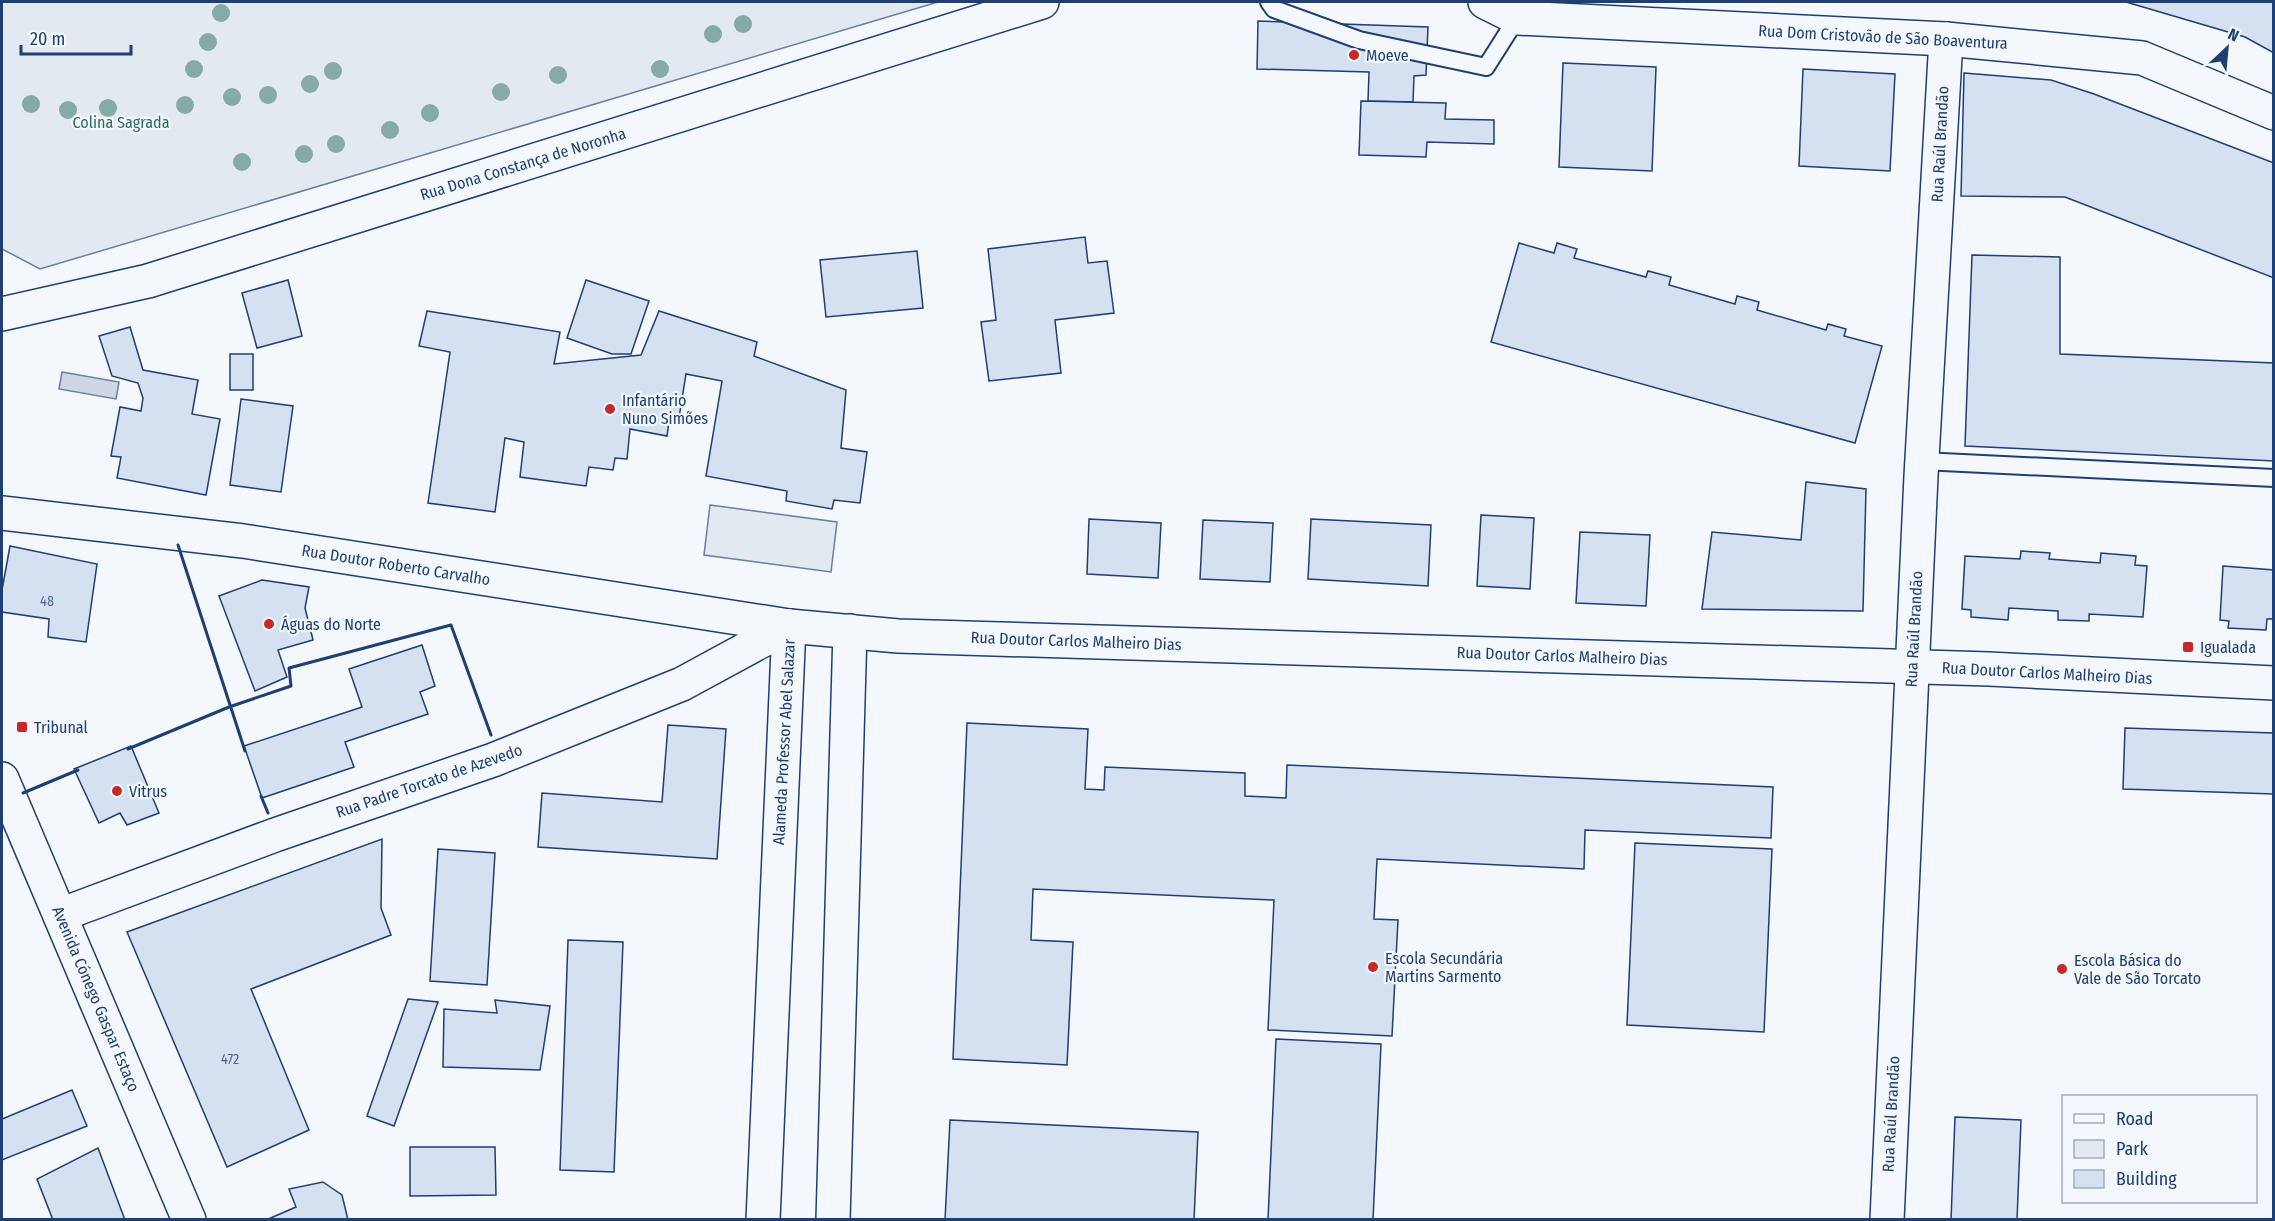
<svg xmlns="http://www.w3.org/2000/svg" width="2275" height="1221" viewBox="0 0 2275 1221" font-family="'Fira Sans Condensed',sans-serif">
  <rect width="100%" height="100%" fill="#f4f7fb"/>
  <g fill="#e3e9f0" stroke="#687fa3" stroke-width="1.5">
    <polygon points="2,2 938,2 40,269 2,249"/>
    <polygon points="710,505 837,522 831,572 704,555"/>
  </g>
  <polygon fill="#cfd7e4" stroke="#687fa3" stroke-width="1.5" points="62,372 119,382 116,399 59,389"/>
  <g fill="#d5e0f0" stroke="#1d3f73" stroke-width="1.5">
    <polygon points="2126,2 2274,2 2274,53 2245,37"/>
    <polygon points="1258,21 1428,27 1426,75 1414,76 1413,102 1368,101 1369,72 1257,69"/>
    <polygon points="1563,63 1656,67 1652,171 1559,167"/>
    <polygon points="1803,69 1895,74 1890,171 1799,166"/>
    <polygon points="1964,73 2051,80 2094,94 2274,163 2274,278 2065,197 1961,196"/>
    <polygon points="1361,101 1446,103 1445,119 1494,120 1494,144 1427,142 1426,157 1359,155"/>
    <polygon points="1085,237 1088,263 1107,261 1114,313 1055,320 1061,373 989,381 981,322 996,320 988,249"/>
    <polygon points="1519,243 1554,253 1557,243 1577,249 1574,258 1646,277 1648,271 1671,277 1669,285 1735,304 1737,296 1759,302 1757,310 1826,330 1828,324 1846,329 1844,336 1882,346 1855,443 1491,342"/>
    <polygon points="917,251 923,308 826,317 820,260"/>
    <polygon points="1972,255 2060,257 2060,354 2274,363 2274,461 1965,446"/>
    <polygon points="288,280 302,336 257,348 242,293"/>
    <polygon points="586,280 649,301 631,354 612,354 567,338"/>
    <polygon points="427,311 560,332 554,364 641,355 659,311 757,342 754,356 846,390 841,448 867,452 860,503 834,500 832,509 786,501 787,491 706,476 722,381 686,374 678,424 669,422 667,436 630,429 627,459 615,458 613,470 589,467 586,486 520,477 524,442 505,438 495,512 428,503 450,352 419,346"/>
    <polygon points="130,327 143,370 198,380 192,414 220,419 206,495 117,478 121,457 111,456 120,407 141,411 143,398 138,383 112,376 99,336"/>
    <rect x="230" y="354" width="23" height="36"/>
    <polygon points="241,399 293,406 281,492 230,485"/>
    <polygon points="1806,482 1866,489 1863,611 1702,609 1712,532 1801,540"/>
    <polygon points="1481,515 1534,518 1530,589 1477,586"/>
    <polygon points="1089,519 1161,523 1158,578 1087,574"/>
    <polygon points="1311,519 1431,525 1428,586 1308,579"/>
    <polygon points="1203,520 1273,523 1270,582 1200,579"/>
    <polygon points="1580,532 1650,535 1646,606 1576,603"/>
    <polygon points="10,546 97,564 86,642 48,637 49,619 2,612 2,590"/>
    <polygon points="2021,551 2050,553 2049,559 2100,563 2101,553 2136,556 2135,565 2147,566 2143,617 2089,614 2089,621 2058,620 2058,611 2009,608 2008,620 1971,617 1971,610 1962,609 1965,556 2020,559"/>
    <polygon points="2223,566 2274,570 2274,619 2267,619 2266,630 2228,628 2229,621 2220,620"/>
    <polygon points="262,580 309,587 305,608 313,640 278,650 287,677 255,691 219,596"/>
    <polygon points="422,645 435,686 420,692 428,714 345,742 354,767 262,798 244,746 362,707 349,669"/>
    <polygon points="967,723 1088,729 1085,789 1104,790 1105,767 1245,773 1245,796 1286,798 1287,765 1773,787 1771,838 1585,830 1584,869 1377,859 1374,919 1398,920 1392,1036 1268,1030 1274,900 1033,889 1031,940 1073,942 1067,1065 953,1059"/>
    <polygon points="668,725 726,729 717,859 538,847 542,793 662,802"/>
    <polygon points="2125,728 2274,733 2274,794 2123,789"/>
    <polygon points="131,746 159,813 127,825 120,813 99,823 74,769"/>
    <polygon points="382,839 381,908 391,935 251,989 309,1130 227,1167 127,932"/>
    <polygon points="1635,843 1772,849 1764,1032 1627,1025"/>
    <polygon points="438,849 495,853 487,985 430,981"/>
    <polygon points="568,940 623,942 614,1172 560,1170"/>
    <polygon points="408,999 438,1002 394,1126 367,1116"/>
    <polygon points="495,1000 550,1006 540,1070 443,1067 444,1009 497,1013"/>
    <polygon points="1276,1039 1381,1044 1373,1220 1268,1220"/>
    <polygon points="72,1090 87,1126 2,1160 2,1119"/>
    <polygon points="1955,1117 2021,1120 2017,1220 1951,1220"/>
    <polygon points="950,1120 1198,1132 1194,1220 945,1220"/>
    <polygon points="410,1147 495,1147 496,1195 410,1196"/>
    <polygon points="98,1148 125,1220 53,1220 37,1179"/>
    <polygon points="323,1182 342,1195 348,1220 266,1220 296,1207 289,1189"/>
  </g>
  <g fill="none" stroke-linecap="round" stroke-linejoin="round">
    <g stroke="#1d3f73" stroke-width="20">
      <g id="service">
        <polyline points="1269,2 1274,9 1359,40 1486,67 1517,18"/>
        <polyline points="1922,461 2274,478"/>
      </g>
    </g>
    <g stroke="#1d3f73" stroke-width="36">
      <g id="minor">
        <polyline points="1485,2 1517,18 1946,39 2142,58 2274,113"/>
        <polyline points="2,513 243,541 789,626 898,636 1989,669 2274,683"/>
        <polyline points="2,779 189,1220"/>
        <polyline points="60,915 275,835 493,760 682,684 789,626"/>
        <polyline points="763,1220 789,626"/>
        <polyline points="833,1220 850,631"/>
        <polyline points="1887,1220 1921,476 1946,39"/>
      </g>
    </g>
    <g stroke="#1d3f73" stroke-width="36">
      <polyline id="primary" points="2,314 148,281 1042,2"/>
    </g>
    <use href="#service" stroke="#f4f7fb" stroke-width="16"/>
    <use href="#minor" stroke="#f4f7fb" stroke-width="33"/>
    <use href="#primary" stroke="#f4f7fb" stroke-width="33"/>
    <g stroke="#1d3f73" stroke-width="3">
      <polyline points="178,545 245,751"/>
      <polyline points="128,749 229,707 291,686 289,668 451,625 491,735"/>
      <polyline points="23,793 78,770"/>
      <polyline points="261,796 268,813"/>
    </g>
  </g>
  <g fill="#86aba6">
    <circle cx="221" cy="13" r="9"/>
    <circle cx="743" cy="24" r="9"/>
    <circle cx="713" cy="34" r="9"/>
    <circle cx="208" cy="42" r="9"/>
    <circle cx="194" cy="69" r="9"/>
    <circle cx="660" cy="69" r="9"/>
    <circle cx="333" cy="71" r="9"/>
    <circle cx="558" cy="75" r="9"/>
    <circle cx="310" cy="84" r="9"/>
    <circle cx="501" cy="92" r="9"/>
    <circle cx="268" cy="95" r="9"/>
    <circle cx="232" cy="97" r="9"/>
    <circle cx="31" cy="104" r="9"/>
    <circle cx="185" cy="105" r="9"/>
    <circle cx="108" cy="108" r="9"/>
    <circle cx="68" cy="110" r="9"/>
    <circle cx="430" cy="113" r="9"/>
    <circle cx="390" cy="130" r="9"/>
    <circle cx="336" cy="144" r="9"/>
    <circle cx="304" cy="154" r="9"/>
    <circle cx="242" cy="162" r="9"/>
  </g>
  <g fill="#c62828" stroke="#f4f7fb" stroke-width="2">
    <circle cx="1354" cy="55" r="6"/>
    <circle cx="610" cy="409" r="6"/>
    <circle cx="269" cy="624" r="6"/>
    <rect x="2182" y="641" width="12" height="12" rx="3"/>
    <rect x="16" y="721" width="12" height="12" rx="3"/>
    <circle cx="117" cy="791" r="6"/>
    <circle cx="1373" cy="967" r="6"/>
    <circle cx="2062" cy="969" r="6"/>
  </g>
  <g text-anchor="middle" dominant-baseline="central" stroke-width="4.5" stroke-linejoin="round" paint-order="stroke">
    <g font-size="14" fill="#4b6792">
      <text x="47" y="601">48</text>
      <text x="230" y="1059">472</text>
    </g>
    <g font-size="16" fill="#1d3f73" stroke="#f4f7fb">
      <text transform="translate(1883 37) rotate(3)">Rua Dom Cristovão de São Boaventura</text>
      <text transform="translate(1940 144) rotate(-87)">Rua Raúl Brandão</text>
      <text transform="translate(523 164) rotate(-17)">Rua Dona Constança de Noronha</text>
      <text transform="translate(396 565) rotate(9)">Rua Doutor Roberto Carvalho</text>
      <text transform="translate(1914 629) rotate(-87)">Rua Raúl Brandão</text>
      <text transform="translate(1076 641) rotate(2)">Rua Doutor Carlos Malheiro Dias</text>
      <text transform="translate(1562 656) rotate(2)">Rua Doutor Carlos Malheiro Dias</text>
      <text transform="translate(2047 673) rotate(3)">Rua Doutor Carlos Malheiro Dias</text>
      <text transform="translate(784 742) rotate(-87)">Alameda Professor Abel Salazar</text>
      <text transform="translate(429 781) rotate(-19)">Rua Padre Torcato de Azevedo</text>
      <text transform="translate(96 999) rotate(67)">Avenida Cónego Gaspar Estaço</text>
      <text transform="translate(1891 1114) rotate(-87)">Rua Raúl Brandão</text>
    </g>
    <g font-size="16" fill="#1d3f73" stroke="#f4f7fb" text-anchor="start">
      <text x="1366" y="55">Moeve</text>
      <text x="622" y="400">Infantário<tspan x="622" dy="18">Nuno Simões</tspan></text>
      <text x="281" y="624">Águas do Norte</text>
      <text x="2200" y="647">Igualada</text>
      <text x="34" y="727">Tribunal</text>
      <text x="129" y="791">Vitrus</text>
      <text x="1385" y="958">Escola Secundária<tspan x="1385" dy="18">Martins Sarmento</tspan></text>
      <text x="2074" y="960">Escola Básica do<tspan x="2074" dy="18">Vale de São Torcato</tspan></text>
    </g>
    <g font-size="16" fill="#2c6c60" stroke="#f4f7fb">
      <text x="121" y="122">Colina Sagrada</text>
    </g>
  </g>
  <rect width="2275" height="1221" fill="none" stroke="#1d3f73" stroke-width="6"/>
  <rect x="2062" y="1095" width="195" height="108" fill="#f4f7fb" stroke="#9eadc5" stroke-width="1.5"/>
  <rect x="2074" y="1114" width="30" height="9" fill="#f4f7fb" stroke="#9eadc5" stroke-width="1.5"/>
  <text x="2116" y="1125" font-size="18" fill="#1d3f73">Road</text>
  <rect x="2074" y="1140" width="30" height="18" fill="#e3e9f0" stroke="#9eadc5" stroke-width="1.5"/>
  <text x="2116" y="1155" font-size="18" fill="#1d3f73">Park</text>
  <rect x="2074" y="1170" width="30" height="18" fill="#d5e0f0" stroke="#9eadc5" stroke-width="1.5"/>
  <text x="2116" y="1185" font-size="18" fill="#1d3f73">Building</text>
  <g transform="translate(2227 48) rotate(26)" stroke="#f4f7fb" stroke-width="4.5" paint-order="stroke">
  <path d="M0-4.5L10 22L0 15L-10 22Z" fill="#1d3f73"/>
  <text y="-9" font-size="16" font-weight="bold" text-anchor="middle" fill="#1d3f73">N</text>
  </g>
  <path d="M21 45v9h110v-9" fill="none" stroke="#1d3f73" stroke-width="3"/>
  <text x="30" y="45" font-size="18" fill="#1d3f73" stroke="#f4f7fb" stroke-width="4.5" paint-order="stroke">20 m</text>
</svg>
